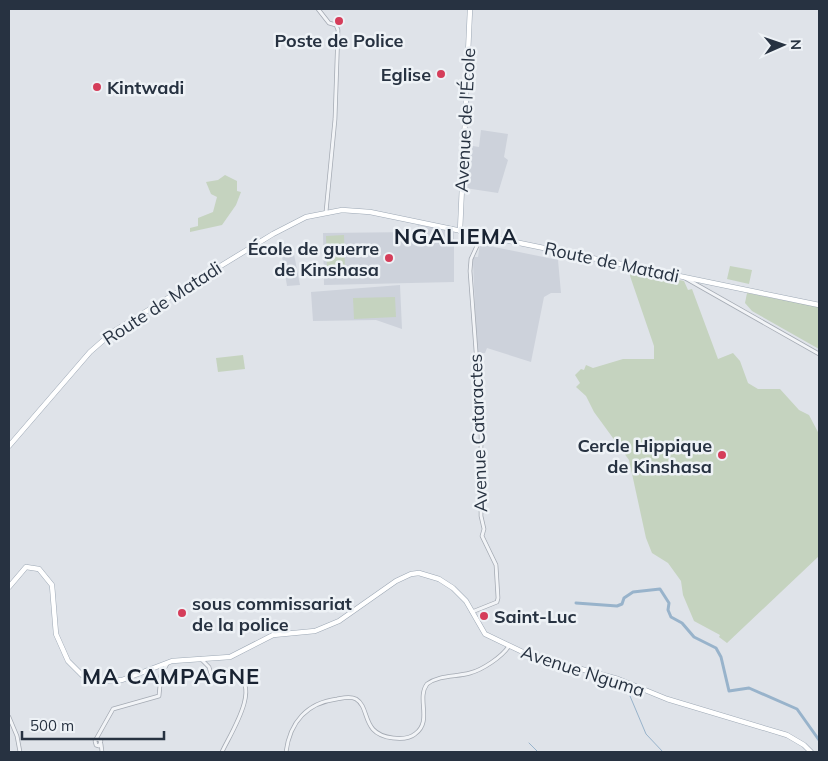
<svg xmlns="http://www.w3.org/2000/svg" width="828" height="761" viewBox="0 0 828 761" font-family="Mulish,sans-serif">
  <rect width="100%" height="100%" fill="#dfe3e9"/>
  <g fill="#cdd2db">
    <polygon points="481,130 508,134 504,157 508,160 498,193 465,188 467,145 479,147"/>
    <polygon points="418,225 454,231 454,282 324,285 323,233 416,232"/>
    <polygon points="480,244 558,260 561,293 551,293 544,297 531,362 487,348 485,353 477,353 473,262 473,257 478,257"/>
    <polygon points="294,254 300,285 287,286 282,256"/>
    <polygon points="400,285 402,329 376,320 313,321 311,292"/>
  </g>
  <g fill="#c5d3bf">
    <polygon points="225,175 237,181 237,191 241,192 236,205 222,225 190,232 190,228 198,226 198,218 213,212 217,197 211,194 206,182 218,180"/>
    <polygon points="344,235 345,267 327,268 326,236"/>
    <polygon points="730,266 752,270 749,284 727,279"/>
    <polygon points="631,270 684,281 688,290 692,289 718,359 733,353 740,361 748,383 758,389 780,389 799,410 809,415 819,434 819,556 727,643 719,637 720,635 694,621 683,595 681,581 668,563 652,553 646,538 629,460 594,412 586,396 576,387 580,383 575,375 581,369 584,370 586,365 593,368 623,359 654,359 654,346 630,276"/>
    <polygon points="747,293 819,307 819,349 752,311 745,303"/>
    <polygon points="395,297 396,317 354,319 353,298"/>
    <polygon points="243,355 245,369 218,372 216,358"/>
  </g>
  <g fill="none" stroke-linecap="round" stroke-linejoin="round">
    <g stroke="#98b3cb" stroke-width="1">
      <polyline points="630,696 646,734 663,752"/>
      <polyline points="529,743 538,752"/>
    </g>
    <polyline stroke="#98b3cb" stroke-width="3" points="576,603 617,606 622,604 624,598 633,592 660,589 669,603 668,610 671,617 682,623 694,637 716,648 721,657 729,691 749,688 797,709 819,740"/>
    <g stroke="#a4aab3" stroke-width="4.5">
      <g id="minor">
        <polyline points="318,9 329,23 336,25 338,30 335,119 326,212"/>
        <polyline points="685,278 819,354"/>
        <polyline points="472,612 497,602 498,598 496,565 482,536 484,529 481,516 481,418 470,271 471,259 482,235"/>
        <path d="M 201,659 L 209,667 L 211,674 C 219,676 227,673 235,675 C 263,685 229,736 222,752"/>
        <polyline points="9,717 17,736 20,752"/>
        <polyline points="97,739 101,741 99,746 96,745 95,741 113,709 159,696 161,675 167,664"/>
        <polyline points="101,744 102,752"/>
        <path d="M 286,752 C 290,722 307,703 337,699 C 343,698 350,696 356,699 C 371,708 360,734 393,738 C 401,739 409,739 415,734 C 433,721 416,699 427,684 C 439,675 456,677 470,673 C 482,670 502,657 509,646"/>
      </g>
    </g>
    <g stroke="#9da8b5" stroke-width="5.5">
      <g id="major">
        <polyline points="460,231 470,9"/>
        <polyline points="9,446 90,352 114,331 273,234 306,217 342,210 370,212 819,305"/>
        <polyline points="9,587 26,567 39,569 52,585 56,634 68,661 82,675 99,681 122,680 172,661 230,657 273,635 315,631 339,621 396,581 411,574 419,573 439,579 453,588 466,601 485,634 529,655 618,679 667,699 787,735 804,745 811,752"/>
      </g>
    </g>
    <use href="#minor" stroke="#f2f4f7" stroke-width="3"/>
    <use href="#major" stroke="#fff" stroke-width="4.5"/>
  </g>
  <g fill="#d53d5a" stroke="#eef2f6" stroke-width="2">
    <circle cx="339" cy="21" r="5"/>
    <circle cx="441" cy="74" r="5"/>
    <circle cx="97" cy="87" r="5"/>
    <circle cx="389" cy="258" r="5"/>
    <circle cx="722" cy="455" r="5"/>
    <circle cx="182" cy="613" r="5"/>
    <circle cx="484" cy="616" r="5"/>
  </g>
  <g text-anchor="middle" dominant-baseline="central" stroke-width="5" stroke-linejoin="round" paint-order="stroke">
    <g font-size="18" font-weight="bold" fill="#273241" stroke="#eef2f6" text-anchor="end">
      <text x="339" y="40" text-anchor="middle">Poste de Police</text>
      <text x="431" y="74">Eglise</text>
      <text x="107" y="87" text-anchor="start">Kintwadi</text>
      <text x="379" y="248">École de guerre<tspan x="379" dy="21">de Kinshasa</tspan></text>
      <text x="712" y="445">Cercle Hippique<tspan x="712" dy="21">de Kinshasa</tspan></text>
      <text x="192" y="603" text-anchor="start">sous commissariat<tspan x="192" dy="21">de la police</tspan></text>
      <text x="494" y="616" text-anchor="start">Saint-Luc</text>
    </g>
    <g font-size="18" fill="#273241" stroke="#eef2f6">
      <text transform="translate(465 120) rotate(-87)">Avenue de l'École</text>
      <text transform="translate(612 262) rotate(12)">Route de Matadi</text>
      <text transform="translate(162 303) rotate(-33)">Route de Matadi</text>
      <text transform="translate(478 433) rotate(-92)">Avenue Cataractes</text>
      <text transform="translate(583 671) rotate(18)">Avenue Nguma</text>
    </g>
    <g font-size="22" font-weight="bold" letter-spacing="1" fill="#192332" stroke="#eef2f6">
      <text x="456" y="236">NGALIEMA</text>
      <text x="171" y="676">MA CAMPAGNE</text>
    </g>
  </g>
  <rect width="828" height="761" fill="none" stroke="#273241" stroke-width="20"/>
  <g transform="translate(783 45) rotate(88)" stroke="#eef2f6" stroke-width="4" paint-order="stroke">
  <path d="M0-4L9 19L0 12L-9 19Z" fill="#273241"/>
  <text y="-8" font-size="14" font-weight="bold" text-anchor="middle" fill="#273241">N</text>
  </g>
  <path d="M22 731v8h142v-8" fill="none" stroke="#273241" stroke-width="2.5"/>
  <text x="30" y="731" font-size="15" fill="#273241" stroke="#eef2f6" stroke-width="4" paint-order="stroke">500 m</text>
</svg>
